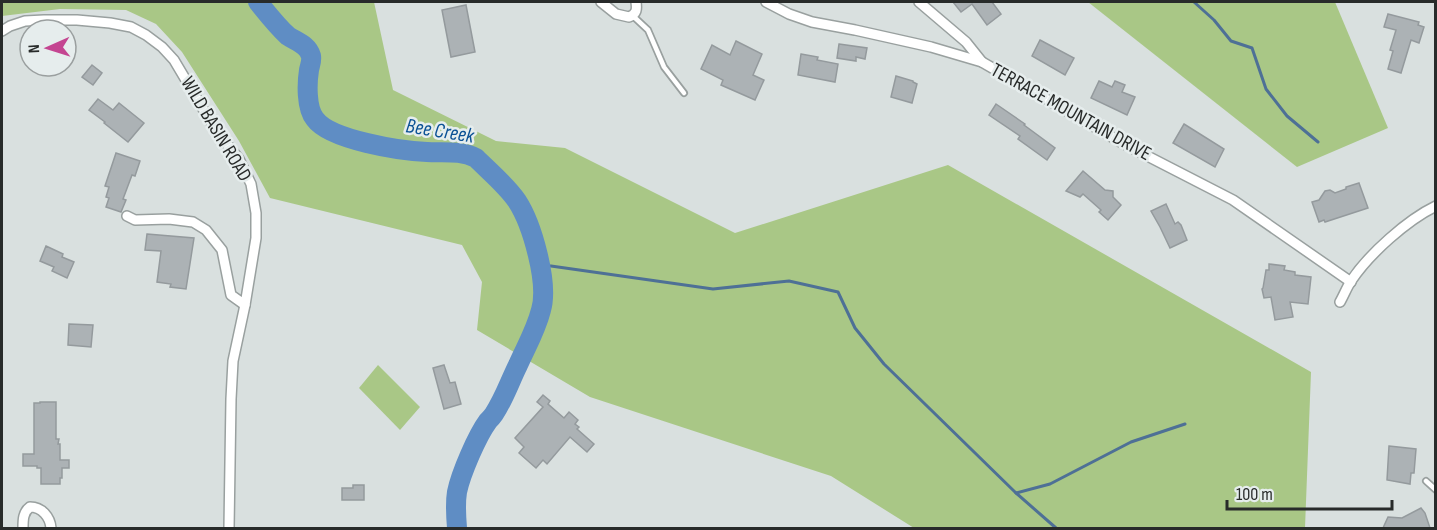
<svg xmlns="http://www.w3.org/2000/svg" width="1437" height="530" viewBox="0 0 1437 530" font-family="'Sofia Sans Condensed',sans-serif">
  <rect width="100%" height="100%" fill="#d9e0df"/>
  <g fill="#a9c786">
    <polygon points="2,2 374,2 393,90 496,141 565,148 735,233 948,165 1311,372 1305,528 914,528 831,476 590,397 477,330 482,282 462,245 270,198 239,141 182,52 156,24 126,10 60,9 2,16"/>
    <polygon points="1088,2 1335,2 1388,128 1297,167"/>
    <polygon points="378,365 420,407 400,430 359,388"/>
  </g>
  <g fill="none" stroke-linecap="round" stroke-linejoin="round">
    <g stroke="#4e7096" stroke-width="3">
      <polyline points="1194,2 1214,20 1231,41 1252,48 1266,89 1287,116 1318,142"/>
      <polyline points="541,266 551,266 713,289 789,281 838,292 855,328 884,364 1016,493 1050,484 1131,442 1185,424"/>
      <polyline points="1016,493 1056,528"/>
    </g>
    <path stroke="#5f8dc4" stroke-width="20" d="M 258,2 C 267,13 277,26 288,36 C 297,42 308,45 311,56 C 312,61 310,65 309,70 C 307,83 306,108 315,119 C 330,140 401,151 427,152 C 443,153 461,150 476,158 C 489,171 507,186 517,201 C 532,224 549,283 541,310 C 536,330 526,347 518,365 C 510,381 504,399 494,414 C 492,417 490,419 488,421 C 477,436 461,473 457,492 C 455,504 456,516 457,528"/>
  </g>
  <g fill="#acb2b5" stroke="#949a9d" stroke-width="1.5">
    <polygon points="953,2 992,2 1001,14 987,25 972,4 961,12"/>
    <polygon points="466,5 475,52 451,57 442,10"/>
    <polygon points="1388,14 1419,22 1418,25 1424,27 1419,43 1411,40 1401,73 1388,69 1393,51 1390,50 1396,30 1384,27"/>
    <polygon points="1040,40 1074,58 1065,75 1032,56"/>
    <polygon points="736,41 762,54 753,75 764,80 755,100 721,85 723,80 701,69 712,45 730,55"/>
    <polygon points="839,44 867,48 865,59 856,57 856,61 837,58"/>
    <polygon points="801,54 818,57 817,60 838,64 835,82 798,75"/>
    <polygon points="92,65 102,73 93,85 82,77"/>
    <polygon points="896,76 913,81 913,82 917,84 912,103 891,97"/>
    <polygon points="1099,81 1112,87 1115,81 1125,85 1122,92 1135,97 1127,115 1091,98"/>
    <polygon points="98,99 113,110 119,103 144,123 128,142 104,123 105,122 89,110"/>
    <polygon points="996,104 1025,124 1024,125 1055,148 1047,160 1018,139 1020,136 989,115"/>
    <polygon points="1184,124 1224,149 1215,167 1173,143"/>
    <polygon points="116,153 140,161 135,176 132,175 123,199 126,200 121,212 106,207 109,198 106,197 109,187 105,186"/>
    <polygon points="1083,171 1105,190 1113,191 1113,197 1121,205 1108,220 1099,212 1101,210 1083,194 1080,197 1066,191"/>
    <polygon points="1359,183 1368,208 1325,222 1324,220 1319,222 1312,202 1319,200 1325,191 1330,190 1335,193 1346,189 1346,187"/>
    <polygon points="1166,204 1175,224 1178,222 1181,225 1187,240 1170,248 1160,227 1151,211"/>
    <polygon points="147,234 194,238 186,289 170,287 171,284 157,282 161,251 145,250"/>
    <polygon points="46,246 63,254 62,257 74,262 67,278 52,271 54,267 40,261"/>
    <polygon points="1269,264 1285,266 1284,270 1295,272 1295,275 1311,277 1308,304 1290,302 1293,317 1275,320 1271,297 1264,298 1262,289 1263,288 1266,270 1269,270"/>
    <polygon points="69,324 93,325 91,347 68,345"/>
    <polygon points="444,365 450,383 455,382 461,404 444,409 433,368"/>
    <polygon points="543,395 550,401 548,404 564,418 569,412 578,420 575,424 579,427 577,429 594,444 587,452 570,437 547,464 543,460 536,468 519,453 524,447 515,438 543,407 537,402"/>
    <polygon points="40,402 56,402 56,439 59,439 58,444 60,444 60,460 69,460 69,468 62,468 62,478 60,478 60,484 41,484 41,468 37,468 37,466 23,466 23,454 34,454 34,403 40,403"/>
    <polygon points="1389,446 1416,449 1414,473 1411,473 1410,484 1387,480"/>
    <polygon points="353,485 364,485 364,500 342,500 342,488 353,488"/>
    <polygon points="1421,508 1425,513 1430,528 1383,528 1388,517 1402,518"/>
  </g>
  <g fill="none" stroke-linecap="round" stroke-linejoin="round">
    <g stroke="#99a09f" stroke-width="8">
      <g id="service">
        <polyline points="633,16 648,30 664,67 684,93"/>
        <polyline points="1426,481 1436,490"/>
      </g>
    </g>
    <g stroke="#99a09f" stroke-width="12">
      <g id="minor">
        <path d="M 601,2 L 616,14 L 629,17 C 637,14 637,9 636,2"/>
        <polyline points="766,2 789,14 812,22 855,30 931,47 982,62 1124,144 1233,200 1351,282"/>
        <polyline points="919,2 966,42 982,62"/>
        <polyline points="2,31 10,26 25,21 44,20 77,20 110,23 131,27 146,35 162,47 174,60 215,129 239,159 251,184 256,213 256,238 245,305 233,361 231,399 229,528"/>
        <polyline points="127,216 135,220 169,219 193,222 206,230 222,250 231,295 245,305"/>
        <path d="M 1340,302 C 1344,295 1347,287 1351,281 C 1369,254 1407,220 1436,206"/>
        <path d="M 23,528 C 23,520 23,512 30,507 C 42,507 50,517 51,528"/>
      </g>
    </g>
    <use href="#service" stroke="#fff" stroke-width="4.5"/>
    <use href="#minor" stroke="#fff" stroke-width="9"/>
  </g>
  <g text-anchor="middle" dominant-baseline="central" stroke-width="5" stroke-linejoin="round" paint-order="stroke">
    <g font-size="20" fill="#282b2a" stroke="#e6eded">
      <text transform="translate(1071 112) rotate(29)">TERRACE MOUNTAIN DRIVE</text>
      <text transform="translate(216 129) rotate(59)">WILD BASIN ROAD</text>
    </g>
    <g font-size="21" font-style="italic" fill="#0c5295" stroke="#e6eded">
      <text transform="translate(440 131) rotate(9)">Bee Creek</text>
    </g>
  </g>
  <rect width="1437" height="530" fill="none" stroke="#282b2a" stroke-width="6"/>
  <g transform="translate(48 48) rotate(267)"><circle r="28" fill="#e6eded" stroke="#9a9f9f" stroke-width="1.5"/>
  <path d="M0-4.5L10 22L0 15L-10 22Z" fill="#c44591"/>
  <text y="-9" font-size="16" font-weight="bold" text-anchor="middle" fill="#282b2a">N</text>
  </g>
  <path d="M1227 500v9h165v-9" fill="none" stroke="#282b2a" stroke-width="3"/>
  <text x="1236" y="500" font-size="18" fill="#282b2a" stroke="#e6eded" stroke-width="4.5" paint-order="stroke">100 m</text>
</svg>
